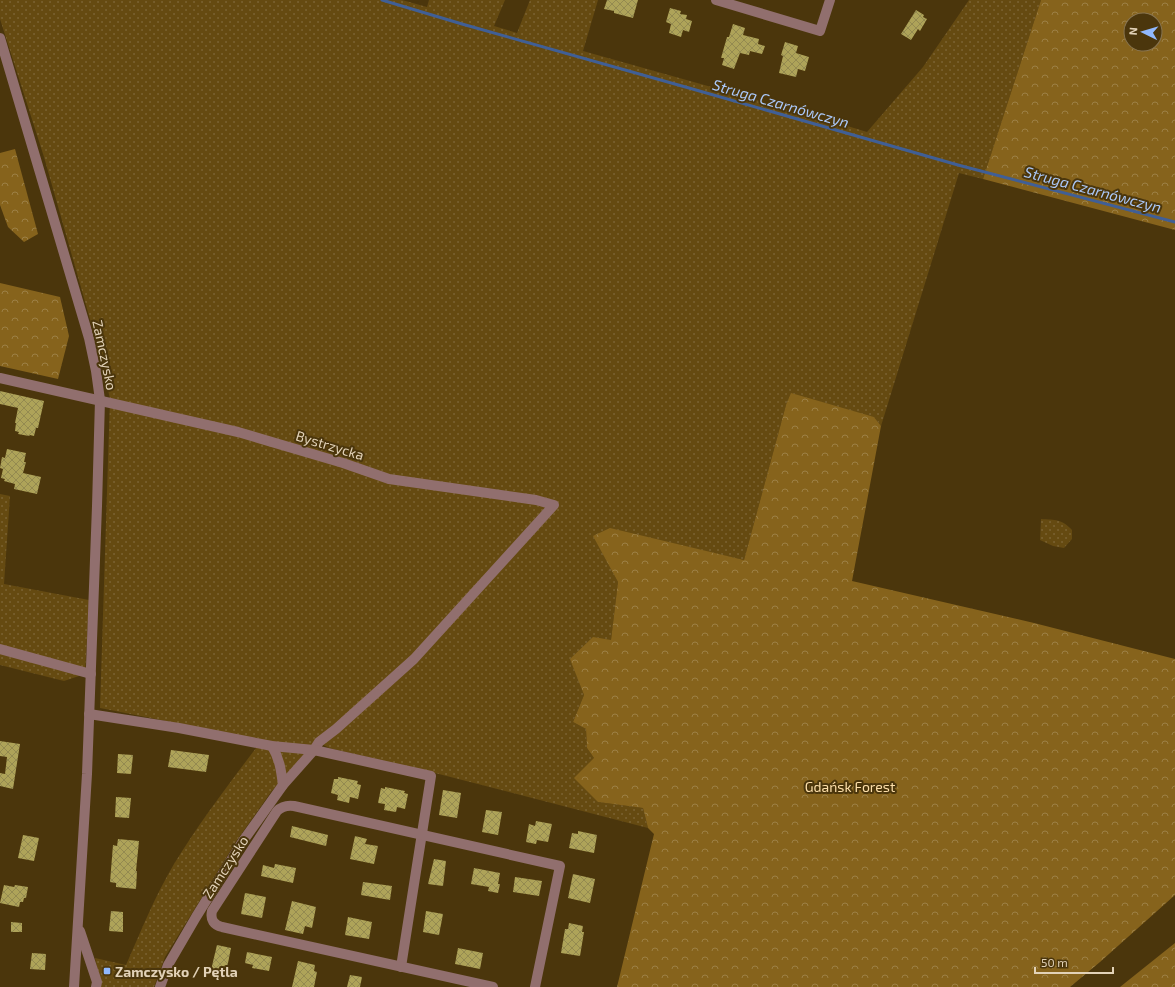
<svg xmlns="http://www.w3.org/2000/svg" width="1175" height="987" viewBox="0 0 1175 987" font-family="'Exo 2',sans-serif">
  <defs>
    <pattern id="grass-dots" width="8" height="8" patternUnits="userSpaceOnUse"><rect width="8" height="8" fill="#654a11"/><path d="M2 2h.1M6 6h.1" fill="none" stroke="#7b6332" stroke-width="1.8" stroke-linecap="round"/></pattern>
    <pattern id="forest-crowns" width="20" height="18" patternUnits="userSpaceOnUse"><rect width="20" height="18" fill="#86631c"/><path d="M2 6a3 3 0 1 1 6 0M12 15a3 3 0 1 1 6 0" fill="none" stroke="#9c8045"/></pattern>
    <pattern id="building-cross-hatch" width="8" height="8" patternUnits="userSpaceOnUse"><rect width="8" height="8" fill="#aea359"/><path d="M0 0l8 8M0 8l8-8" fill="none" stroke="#948a50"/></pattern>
  </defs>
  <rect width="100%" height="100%" fill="#4b360c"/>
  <g fill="url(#grass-dots)">
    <path d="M 0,0 L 402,0 L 427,7 L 429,0 L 505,0 L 494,26 L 517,33 L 530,0 L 598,0 L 583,51 L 818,117 L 867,132 L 923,67 L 969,0 L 1041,0 L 983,179 L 959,173 L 881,426 L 874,417 L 786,405 L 744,560 L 690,548 L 594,536 L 618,582 L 611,640 L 571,659 L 584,695 L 573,722 L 586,729 L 587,748 L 594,758 L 598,802 L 643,808 L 648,828 L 435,773 L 329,748 L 316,741 L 271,792 L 237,840 L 165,957 L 154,987 L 97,987 L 98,971 L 95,958 L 126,965 C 141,931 155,896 174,864 C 201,820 232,780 262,740 L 100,708 L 110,399 L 101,358 L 44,157 L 0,19 Z"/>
    <polygon points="0,494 10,496 4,584 89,600 85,674 64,681 0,665"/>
    <path d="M 1041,519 C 1055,520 1062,519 1072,530 L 1072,539 L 1064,548 L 1053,546 L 1040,540 Z"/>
  </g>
  <g fill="url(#forest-crowns)" fill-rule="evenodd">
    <path d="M 1041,0 L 1175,0 L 1175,230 L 983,179 ZM 1131,20 L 1155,20 L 1155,44 L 1131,44 Z"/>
    <polygon points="15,149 38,234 24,242 8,227 0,205 0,153"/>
    <polygon points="0,283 60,297 69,336 58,379 0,366"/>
    <polygon points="791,393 874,417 881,426 852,581 1034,623 1175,659 1175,895 1100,962 1070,987 617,987 654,834 648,828 643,808 598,802 574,778 594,758 587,748 586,729 573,722 584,695 570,659 593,637 611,640 618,582 593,536 610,528 744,560 786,405"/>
    <polygon points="1175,943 1175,987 1120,987"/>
  </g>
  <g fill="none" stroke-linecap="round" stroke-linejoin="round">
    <polyline stroke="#405f96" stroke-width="3" points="382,0 462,24 689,88 958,165 1175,222"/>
  </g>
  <g fill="url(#building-cross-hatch)">
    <polygon points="607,0 638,0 633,18 614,13 614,11 604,9"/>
    <polygon points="670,8 681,11 680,14 687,15 686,19 692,21 689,32 683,30 681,37 669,33 671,24 666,22"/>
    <polygon points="916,10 924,15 923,17 927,19 920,31 918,29 911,40 901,34"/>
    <polygon points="733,24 745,28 743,35 759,39 758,44 765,46 762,54 750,51 749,55 740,53 734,69 722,65 724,58 721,58 727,37 729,37"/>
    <polygon points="785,42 798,46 796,53 809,57 805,71 798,69 796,77 779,73 783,56 781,55"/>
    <polygon points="0,391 44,401 38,428 36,428 34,436 30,435 29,436 18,434 19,432 15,431 16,423 15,423 18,408 0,404"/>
    <polygon points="7,449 26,453 24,462 26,462 23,473 41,477 37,494 14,489 15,484 4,481 5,479 1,478 3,469 0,468 2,457 5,458"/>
    <polygon points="0,741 20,744 13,789 0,786 0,773 5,774 7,757 0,756"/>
    <polygon points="171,750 209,755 206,772 168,767"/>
    <polygon points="118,754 133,755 131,774 117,773"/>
    <polygon points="338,777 358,781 357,784 361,785 358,799 350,797 349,803 337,800 338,795 331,793 334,779 338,779"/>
    <polygon points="385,787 405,791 404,793 408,794 405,809 397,807 396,812 384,810 385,804 378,803 381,788 385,789"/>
    <polygon points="443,790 461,793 457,818 439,815"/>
    <polygon points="116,797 131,798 129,818 115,817"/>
    <polygon points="486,810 502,812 498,835 482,832"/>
    <polygon points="536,821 552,824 548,842 537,840 536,844 526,842 529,824 535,826"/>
    <polygon points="292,826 328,835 326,846 290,837"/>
    <polygon points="578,831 597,835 594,853 569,848 572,833 578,834"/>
    <polygon points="23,835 39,838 34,861 18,858"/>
    <polygon points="355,836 367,839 365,844 378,846 374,864 350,859"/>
    <polygon points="118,839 139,841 136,871 137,871 136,889 116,887 116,883 110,882 113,845 117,846"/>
    <polygon points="434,859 446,861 443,886 428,884"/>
    <polygon points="275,864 296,868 293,883 261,876 263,865 274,868"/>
    <polygon points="474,868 500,873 498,884 500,884 498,893 488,891 489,887 471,884"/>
    <polygon points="573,874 595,879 590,903 568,898"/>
    <polygon points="515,877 542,881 539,896 513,892"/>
    <polygon points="363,882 392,886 390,900 361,895"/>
    <polygon points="4,885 14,887 15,885 28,887 26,898 24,898 23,902 20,902 19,907 0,903"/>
    <polygon points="245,893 266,897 262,918 241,914"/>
    <polygon points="292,901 316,907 312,928 305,926 303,934 285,930"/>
    <polygon points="111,911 123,912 123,932 109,931"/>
    <polygon points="426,911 443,914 439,935 423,932"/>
    <polygon points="348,917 372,922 369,939 345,935"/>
    <polygon points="11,922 22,923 22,932 11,932"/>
    <polygon points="569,923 583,926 582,932 584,932 580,956 561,953 565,929 568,929"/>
    <polygon points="217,945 231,948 226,973 211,970"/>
    <polygon points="458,948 483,953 480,969 455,964"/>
    <polygon points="247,952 272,957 269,971 252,968 253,965 245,963"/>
    <polygon points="32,953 46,954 45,970 30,969"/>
    <polygon points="298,961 315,965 314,971 317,972 314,987 292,987"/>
    <polygon points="350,975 362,977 360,987 347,987"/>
  </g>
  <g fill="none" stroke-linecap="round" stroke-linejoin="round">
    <g stroke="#916f6e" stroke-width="10">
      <polyline points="716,0 820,31 830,0"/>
      <polyline points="0,38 89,338 96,371 100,400 97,506 87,774 74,987"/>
      <polyline points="0,378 238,432 343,463 389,479 536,500 554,505 414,659 336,729 319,742 314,750 283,785 243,841 196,917 168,965 160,987"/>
      <polyline points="0,649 91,674"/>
      <polyline points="89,714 179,728 272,746 314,750 431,776 401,967"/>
      <path d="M 272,746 C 280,760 281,770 283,785"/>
      <polyline points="80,931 97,982 96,987"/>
      <path d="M 493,987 L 222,927 C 214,925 210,920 212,911 L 277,811 C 282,806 287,805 294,806 L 560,866 L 535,987"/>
    </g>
  </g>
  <rect fill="#90b8fd" stroke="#4b360c" stroke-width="1.5" x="103" y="967" width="8" height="8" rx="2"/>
  <g text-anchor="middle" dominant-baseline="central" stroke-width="4" stroke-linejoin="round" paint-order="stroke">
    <g font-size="14" fill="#e2d2b8" stroke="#4b360c">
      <text transform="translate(105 355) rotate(78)">Zamczysko</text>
      <text transform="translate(330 445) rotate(17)">Bystrzycka</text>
      <text transform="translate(225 867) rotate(-57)">Zamczysko</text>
    </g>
    <g font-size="14" fill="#fddfaa" stroke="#4b360c">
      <text x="850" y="786">Gdańsk Forest</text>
    </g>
    <g font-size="14" font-weight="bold" fill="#e2d2b8" stroke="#4b360c" text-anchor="start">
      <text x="115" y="971">Zamczysko / Pętla</text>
    </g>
    <g font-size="15" font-style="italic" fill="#abc8f9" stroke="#4b360c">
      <text transform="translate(781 103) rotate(16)">Struga Czarnówczyn</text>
      <text transform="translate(1093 189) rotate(15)">Struga Czarnówczyn</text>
    </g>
  </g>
  <g transform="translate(1143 32) rotate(275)"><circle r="19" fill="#4b360c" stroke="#877451"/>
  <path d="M0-3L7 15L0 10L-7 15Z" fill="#90b8fd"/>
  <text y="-6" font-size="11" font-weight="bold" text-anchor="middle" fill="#e2d2b8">N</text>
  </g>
  <path d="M1035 967v6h78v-6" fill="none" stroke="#e2d2b8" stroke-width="2"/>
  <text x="1041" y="967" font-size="12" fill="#e2d2b8" stroke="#4b360c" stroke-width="3" paint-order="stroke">50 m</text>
</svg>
